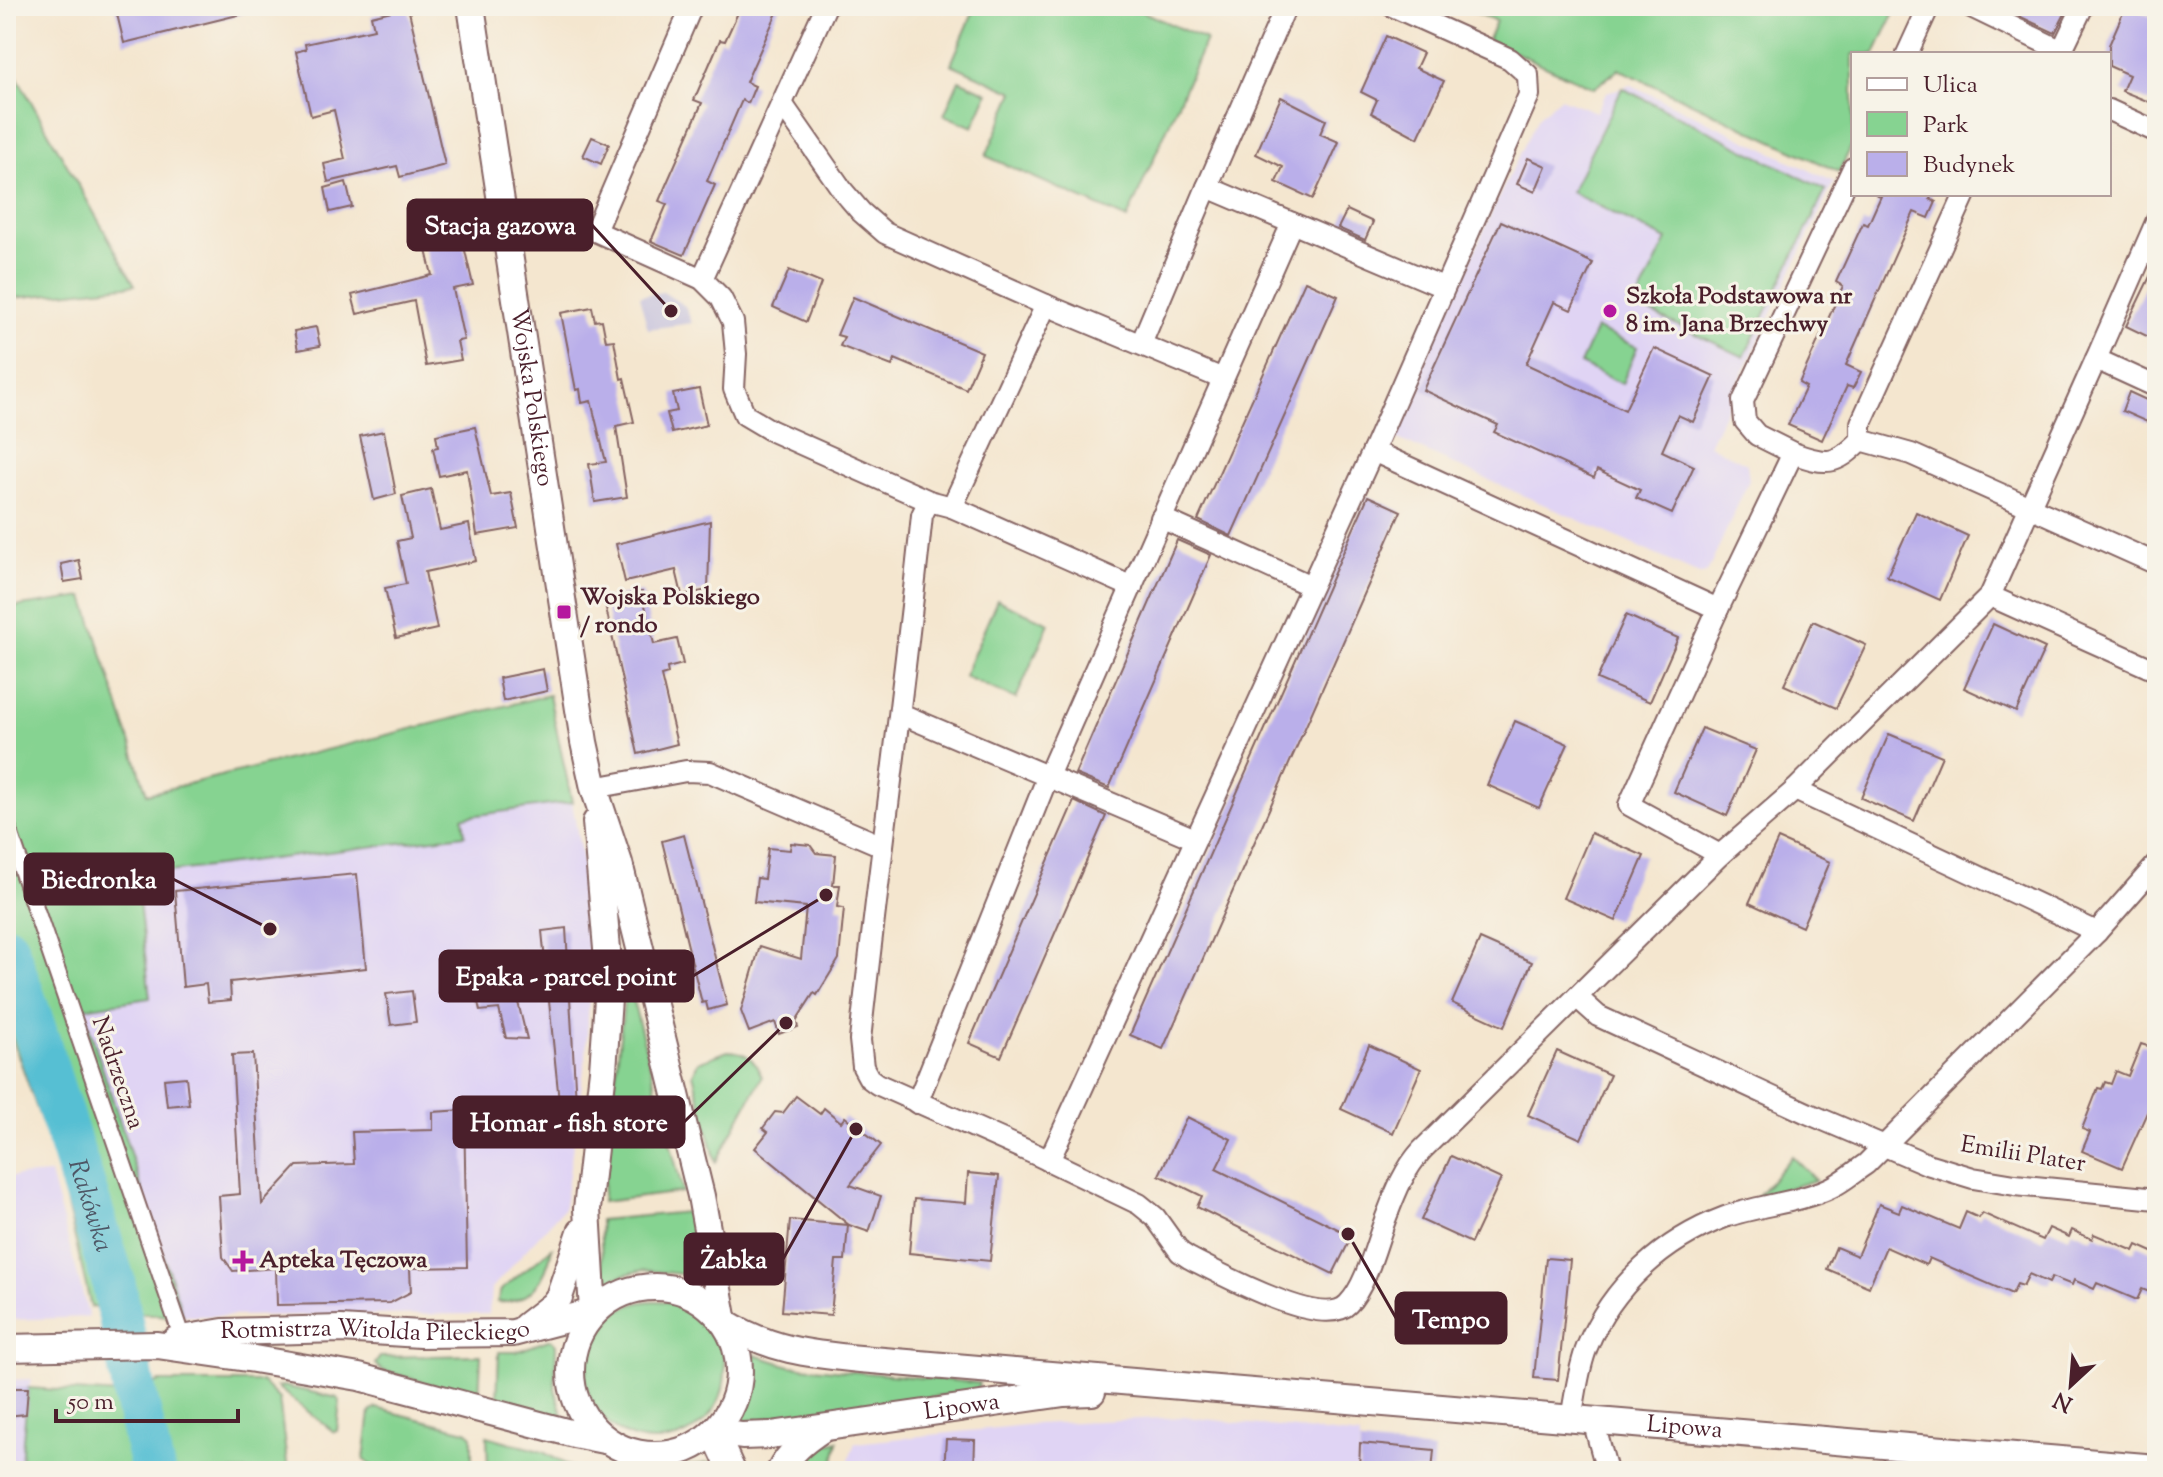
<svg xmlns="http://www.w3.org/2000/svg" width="2163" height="1477" viewBox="0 0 2163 1477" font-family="'Sorts Mill Goudy',serif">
  <rect width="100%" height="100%" fill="#f7f3e8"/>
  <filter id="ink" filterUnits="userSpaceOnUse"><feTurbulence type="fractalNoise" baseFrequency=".0125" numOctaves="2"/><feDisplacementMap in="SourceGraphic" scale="16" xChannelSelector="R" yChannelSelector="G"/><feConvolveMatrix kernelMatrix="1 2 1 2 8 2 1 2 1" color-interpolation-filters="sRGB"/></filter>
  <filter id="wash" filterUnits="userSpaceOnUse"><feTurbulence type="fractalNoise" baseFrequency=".006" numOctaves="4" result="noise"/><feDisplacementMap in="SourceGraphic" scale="32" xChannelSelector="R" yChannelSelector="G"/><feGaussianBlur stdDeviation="1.8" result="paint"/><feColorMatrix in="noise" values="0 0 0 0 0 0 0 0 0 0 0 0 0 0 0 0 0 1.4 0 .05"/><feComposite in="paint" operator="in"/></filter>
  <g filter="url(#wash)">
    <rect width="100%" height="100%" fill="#f4e6cf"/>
    <g fill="#e0d4f4">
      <polygon points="1631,85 1834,182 1709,445 1747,464 1749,480 1707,573 1701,575 1391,436 1504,186 1539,116 1560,98 1596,112 1607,92"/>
      <polygon points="572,802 590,907 590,981 586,1054 564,1208 491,1289 489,1314 183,1316 83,1007 150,998 136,876 464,835 462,817"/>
      <polygon points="50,1174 89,1317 6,1320 6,1177"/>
      <polygon points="32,1379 28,1389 20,1471 6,1471 6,1380"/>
      <polygon points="1186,1417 1360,1436 1358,1471 845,1471 855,1443 1035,1424"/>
    </g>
    <polygon fill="#c4c0db" points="663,292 685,306 692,323 648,329 639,296"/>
    <g fill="#86d391" stroke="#68795e" stroke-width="2">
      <polygon points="976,6 1130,6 1206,40 1127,219 986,156 1014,92 951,64"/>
      <polygon points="1460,6 1897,6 1875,54 1853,54 1853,143 1839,172 1619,69 1594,88 1488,40 1496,21"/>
      <polygon points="6,57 20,82 135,285 6,299"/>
      <polygon points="959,80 988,93 973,127 944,115"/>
      <polygon points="1622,88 1826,190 1744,357 1635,305 1667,240 1571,192"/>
      <polygon points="1596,329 1637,347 1622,384 1580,364"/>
      <polygon points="84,597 147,794 549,695 572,802 463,817 465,835 136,876 150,998 83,1008 183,1316 176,1317 91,1307 60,1174 6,1021 6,608"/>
      <polygon points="997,600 1049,623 1016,699 964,676"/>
      <polygon points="625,991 632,997 683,1192 602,1202"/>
      <path d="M 728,1051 C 746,1051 756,1060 762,1077 L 716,1162 L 693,1074 L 698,1062 Z"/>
      <polygon points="1792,1156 1816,1180 1757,1197"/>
      <polygon points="687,1212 702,1270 699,1276 643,1270 623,1275 603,1284 600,1220"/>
      <path d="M 552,1248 C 547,1277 531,1305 497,1302 L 501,1290 Z"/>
      <circle cx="655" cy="1371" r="70"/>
      <polygon points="551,1339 556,1344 555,1389 563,1415 559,1417 497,1401 499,1352 516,1352"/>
      <polygon points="481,1355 479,1398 381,1370 375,1364 380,1357"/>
      <polygon points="755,1355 790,1366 979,1383 978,1391 738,1422 752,1385 751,1357"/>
      <polygon points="159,1382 262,1382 279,1399 288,1471 20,1471 28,1388 134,1395"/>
      <polygon points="283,1386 338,1398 340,1401 337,1431 334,1432 277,1387"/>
      <polygon points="376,1408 466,1431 472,1436 472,1471 377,1471 364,1459 370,1412"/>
      <polygon points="487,1436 543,1452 578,1471 488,1471"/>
      <polygon points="838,1441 832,1471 791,1471 814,1448"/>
      <polygon points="716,1462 719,1471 635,1471 635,1469 664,1469"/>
    </g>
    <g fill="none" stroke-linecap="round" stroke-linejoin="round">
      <path stroke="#56bfd3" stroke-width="44" id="s1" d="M 6,947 L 35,1031 L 113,1280 L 135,1395 L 153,1471"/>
    </g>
    <g id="blocks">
      <g fill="#baafea">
        <polygon points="115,6 245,6 246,13 124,43"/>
        <polygon points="741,6 780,6 746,82 755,86 748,103 742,100 707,181 715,185 684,255 651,241 667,204 659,201 702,103 694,100 720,40 725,41"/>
        <polygon points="2024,6 2069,6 2055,33 2019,16"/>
        <polygon points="2126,6 2157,19 2157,105 2122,91 2129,75 2109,66 2109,45"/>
        <polygon points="408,7 445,165 400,177 397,166 328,182 324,164 345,159 334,110 311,116 296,52 306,49 305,44 374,29 371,16"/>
        <polygon points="1386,36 1423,53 1416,68 1444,81 1418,138 1371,113 1377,100 1361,92"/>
        <polygon points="1281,97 1326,120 1320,134 1339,142 1313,199 1276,182 1283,167 1256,154"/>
        <polygon points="592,137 609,144 601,164 583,156"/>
        <polygon points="1528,158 1546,166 1535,192 1517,184"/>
        <polygon points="346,182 352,207 330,212 325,188"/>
        <polygon points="1875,194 1932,194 1930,199 1936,202 1929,218 1914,212 1846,365 1861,372 1853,388 1847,386 1822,440 1788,425 1806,387 1799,383 1843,286 1836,282 1863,223 1868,225 1881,196"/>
        <polygon points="1347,210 1373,222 1365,240 1338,228"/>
        <polygon points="457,216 473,285 453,289 464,340 457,341 461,360 426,366 414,301 357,314 352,295 432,275 420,225"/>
        <polygon points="1501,221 1593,263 1571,310 1554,302 1526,364 1625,410 1654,348 1714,376 1693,422 1678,415 1662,451 1694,466 1672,514 1636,498 1640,490 1597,470 1594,478 1494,432 1498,425 1423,390"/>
        <polygon points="2157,262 2157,341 2126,326"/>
        <polygon points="789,270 821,283 806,322 773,307"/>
        <polygon points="1305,281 1338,296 1231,536 1198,520"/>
        <polygon points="853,297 982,352 966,389 895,359 892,366 840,346 844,337 837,335"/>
        <polygon points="592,307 595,321 602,320 606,341 614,340 621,379 624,378 634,422 616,426 627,497 595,502 589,464 606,462 591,401 582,403 580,389 576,390 561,313"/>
        <polygon points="316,327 320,346 298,350 294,331"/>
        <polygon points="699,389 707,425 672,433 667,413 677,411 673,394"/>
        <polygon points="2129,392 2153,403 2147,422 2122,411"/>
        <polygon points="475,427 491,496 511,493 518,528 477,535 467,470 439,476 433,448 438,447 436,435"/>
        <polygon points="384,431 396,494 374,500 360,436"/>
        <polygon points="431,489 440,530 469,524 476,561 425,572 437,629 396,638 385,588 406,584 397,541 411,538 402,496"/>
        <polygon points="1368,496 1401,511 1163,1049 1130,1035"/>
        <polygon points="1916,512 1968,536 1940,600 1887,576"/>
        <polygon points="710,521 708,590 682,595 676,570 625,582 616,544"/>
        <polygon points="1177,540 1211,555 1109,788 1075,774"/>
        <polygon points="79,560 83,579 64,582 61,564"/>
        <polygon points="642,592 654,644 677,639 683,664 667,668 668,674 661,676 677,744 638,754 604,599"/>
        <polygon points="1626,615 1678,638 1650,702 1597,679"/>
        <polygon points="1813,621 1866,645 1836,708 1784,685"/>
        <polygon points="1993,624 2045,648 2016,712 1964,688"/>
        <polygon points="543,669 547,691 503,701 499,678"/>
        <polygon points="1515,721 1568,744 1539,808 1487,785"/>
        <polygon points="1702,728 1756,750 1727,816 1674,792"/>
        <polygon points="1889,734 1942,756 1914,821 1861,798"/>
        <polygon points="1074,801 1106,816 1001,1057 969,1043"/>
        <polygon points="1591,833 1644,856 1616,921 1563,898"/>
        <polygon points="684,835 727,1005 708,1010 706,1002 702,1003 662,841"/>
        <polygon points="1778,839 1830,862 1802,927 1749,903"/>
        <polygon points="791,843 810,845 816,853 836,855 833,885 840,885 837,907 844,908 839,959 817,995 814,993 796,1021 798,1027 779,1034 775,1022 749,1032 741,1011 760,946 801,959 806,907 754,902 757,878 764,879 768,848 790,850"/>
        <polygon points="357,874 366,968 230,982 231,1000 208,1002 206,984 183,987 175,891"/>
        <polygon points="566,928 577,1120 561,1121 542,931"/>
        <polygon points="1480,939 1532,962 1504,1027 1452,1003"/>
        <polygon points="506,953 527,1039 506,1038 499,1009 480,1011 473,979 491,977 486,960"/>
        <polygon points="412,991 416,1022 391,1025 386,994"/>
        <polygon points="2141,1044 2157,1049 2157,1114 2148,1110 2122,1168 2082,1151 2090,1132 2082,1129 2098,1088 2102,1089 2105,1082 2111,1084 2116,1071 2128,1076"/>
        <polygon points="1369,1045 1421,1069 1393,1133 1341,1109"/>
        <polygon points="1557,1051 1610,1075 1581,1139 1528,1115"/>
        <polygon points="253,1054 262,1204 297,1166 354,1164 352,1132 433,1130 433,1112 464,1110 467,1267 410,1268 411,1292 390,1303 277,1305 276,1268 233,1271 223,1257 219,1196 240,1194 232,1055"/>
        <polygon points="186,1077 189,1104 167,1106 164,1079"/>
        <polygon points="796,1096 820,1114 824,1108 841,1122 845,1117 881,1145 850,1185 881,1196 869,1232 849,1225 755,1148 768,1132 763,1128 775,1112 783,1113"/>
        <polygon points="1187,1117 1231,1139 1216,1169 1352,1236 1333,1274 1197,1207 1202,1196 1159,1175"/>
        <polygon points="1451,1156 1501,1179 1471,1243 1421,1220"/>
        <polygon points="968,1173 999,1176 990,1261 909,1253 914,1199 966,1203"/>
        <polygon points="1879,1204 1899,1212 1902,1205 1959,1229 1966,1212 1979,1218 1982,1213 2043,1240 2049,1228 2069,1237 2072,1230 2092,1239 2094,1234 2134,1251 2137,1245 2157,1254 2157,1295 2142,1289 2137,1300 2097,1283 2094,1289 2074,1280 2072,1285 2052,1277 2049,1283 2029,1274 2023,1286 2017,1284 2012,1294 1929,1258 1926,1265 1886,1247 1869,1287 1827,1269 1836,1247 1857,1256"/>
        <polygon points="790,1220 848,1225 845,1260 836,1260 831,1315 782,1311"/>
        <polygon points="1546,1258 1570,1260 1558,1380 1534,1378"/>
        <polygon points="6,1388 28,1388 26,1414 6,1416"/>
        <polygon points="946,1439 975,1440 974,1471 944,1471"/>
        <polygon points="1360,1443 1434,1450 1432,1471 1359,1471"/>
      </g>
    </g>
  </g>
  <g filter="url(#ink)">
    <use href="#blocks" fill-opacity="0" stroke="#866564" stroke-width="2"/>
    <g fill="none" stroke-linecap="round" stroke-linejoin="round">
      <g stroke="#866564" stroke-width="20">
        <polyline id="pedestrian" points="6,823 183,1339"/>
      </g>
      <g stroke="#866564" stroke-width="24">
        <g id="minor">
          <polyline points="1286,6 1207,187 1443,287"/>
          <polyline points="1969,6 2062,51"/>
          <polyline points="1907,54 1929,6"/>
          <polyline points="2060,54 2083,6"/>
          <polyline points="783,105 843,191 861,212 885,233 1046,305"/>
          <polyline points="2109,110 2157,132"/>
          <polyline points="503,220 540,219 595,231 702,279 721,298 733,322 736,354 734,389 745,415 772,431 929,501 952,507 1132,587"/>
          <polyline points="2157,220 2096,359 2157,387"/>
          <polyline points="595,231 692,6"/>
          <polyline points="702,279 826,6"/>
          <polyline points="1141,344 1207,187"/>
          <polyline points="1861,440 1861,423 1965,194"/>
          <polyline points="1373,451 1718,609"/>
          <polyline points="1793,453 1757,435 1745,421 1743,401 1853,168"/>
          <path d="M 929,501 L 922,515 C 904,691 879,865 860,1040 L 863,1067 L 869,1078 L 877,1084 L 1037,1155 L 1139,1204 L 1155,1217 L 1180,1252 L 1189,1258 C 1217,1272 1323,1331 1348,1304 C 1366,1286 1376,1244 1385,1220 C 1395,1194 1403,1171 1422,1150 L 1720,855 L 1795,790 L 1990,596 L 2096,359"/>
          <polyline points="952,507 1046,305 1223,379"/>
          <polyline points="1161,518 1311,586"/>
          <polyline points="1990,596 2157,671"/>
          <polyline points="901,714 1195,839"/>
          <polyline points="594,788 686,771 710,772 882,846"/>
          <polyline points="1795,790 2097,932"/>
          <path d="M 1720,855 L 1629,805 L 1718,609 L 1793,453 C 1826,465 1836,466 1861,440 L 1911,454 L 2157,564"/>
          <polyline points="1578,998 1598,1016 1807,1113 1927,1164 1973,1178 2015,1185 2157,1199"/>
          <polyline points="917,1103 1048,776 1292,223"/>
          <polyline points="1049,1161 1373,451 1529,95 1528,75 1510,59 1392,6"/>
          <path d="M 1571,1418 C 1576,1394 1578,1369 1587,1347 C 1612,1286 1664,1240 1725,1217 C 1759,1205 1797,1203 1830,1188 C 1843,1182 1854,1172 1866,1164 L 2097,932 L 2157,864"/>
          <polyline points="1593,1420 1607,1471"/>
        </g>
      </g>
      <g stroke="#866564" stroke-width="30">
        <g id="tertiary">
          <path id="s2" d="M 471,6 L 584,742 L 594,788 L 619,863 L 701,1196 L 724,1322"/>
          <circle cx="655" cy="1371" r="84"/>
          <polyline points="593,1312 587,1209 603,1070 608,999 607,949 596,822"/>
          <path id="s3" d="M 724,1322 C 770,1350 808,1354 860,1359 L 2157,1468"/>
          <polyline points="526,1326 553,1305 559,1297 581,1232"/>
          <path id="s4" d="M 176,1340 L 223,1332 L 341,1329 L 420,1334 L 513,1333 L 593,1312"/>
          <polyline points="6,1348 157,1345 254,1359 359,1377 574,1434 604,1440"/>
          <path id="s5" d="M 714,1432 L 742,1436 L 771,1435 L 1064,1393 L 1092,1392"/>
          <polyline points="714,1432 732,1471"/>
          <path d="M 780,1471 C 790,1452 804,1441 822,1429"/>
        </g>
      </g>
      <use href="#pedestrian" stroke="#fff" stroke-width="16"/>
      <use href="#minor" stroke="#fff" stroke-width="20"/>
      <use href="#tertiary" stroke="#fff" stroke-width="26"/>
    </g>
  </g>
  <g fill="#b5179e" stroke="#f7f3e8" stroke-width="3">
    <circle cx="1610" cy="311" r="8"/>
    <rect x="556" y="604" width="16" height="16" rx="4"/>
    <path d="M239 1249h8v8h8v8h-8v8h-8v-8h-8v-8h8z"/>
  </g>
  <g text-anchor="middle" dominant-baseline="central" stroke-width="6" stroke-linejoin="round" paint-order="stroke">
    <g font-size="24" font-weight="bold" fill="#4a1f2b" stroke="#f7f3e8" text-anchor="start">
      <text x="1626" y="297">Szkoła Podstawowa nr<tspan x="1626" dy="28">8 im. Jana Brzechwy</tspan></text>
      <text x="580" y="598">Wojska Polskiego<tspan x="580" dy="28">/ rondo</tspan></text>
      <text x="259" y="1261">Apteka Tęczowa</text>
    </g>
    <g font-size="24" fill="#4a1f2b" stroke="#f7f3e8">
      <text stroke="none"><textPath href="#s2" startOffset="396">Wojska Polskiego</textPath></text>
      <text transform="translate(117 1073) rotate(71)">Nadrzeczna</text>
      <text transform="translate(2023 1155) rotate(9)">Emilii Plater</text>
      <text stroke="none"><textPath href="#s4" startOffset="200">Rotmistrza Witolda Pileckiego</textPath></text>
      <text stroke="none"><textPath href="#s5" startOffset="250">Lipowa</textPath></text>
      <text stroke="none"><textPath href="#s3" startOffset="970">Lipowa</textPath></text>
    </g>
    <g font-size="26" font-style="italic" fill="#4e5766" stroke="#f7f3e8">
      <text stroke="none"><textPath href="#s1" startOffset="272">Rakówka</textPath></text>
    </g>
  </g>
  <path fill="none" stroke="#4a1f2b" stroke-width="3" d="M671 311L592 225M270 929L173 879M826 895L693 976M786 1023L684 1122M856 1129L783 1259M1348 1234L1396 1318"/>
  <g fill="#4a1f2b" stroke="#f7f3e8" stroke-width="3">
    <circle cx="671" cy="311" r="8"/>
    <circle cx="270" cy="929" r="8"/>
    <circle cx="826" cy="895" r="8"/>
    <circle cx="786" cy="1023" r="8"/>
    <circle cx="856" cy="1129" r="8"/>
    <circle cx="1348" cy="1234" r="8"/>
  </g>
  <g fill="#4a1f2b" stroke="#4a1f2b" stroke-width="3">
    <rect x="408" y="200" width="184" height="50" rx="8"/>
    <rect x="25" y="854" width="148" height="50" rx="8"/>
    <rect x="440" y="951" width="253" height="50" rx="8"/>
    <rect x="454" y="1097" width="230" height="50" rx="8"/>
    <rect x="685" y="1234" width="98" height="50" rx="8"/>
    <rect x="1396" y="1293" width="110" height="50" rx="8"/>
  </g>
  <g font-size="26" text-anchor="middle" font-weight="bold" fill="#fff">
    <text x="500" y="234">Stacja gazowa</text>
    <text x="99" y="888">Biedronka</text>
    <text x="566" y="985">Epaka - parcel point</text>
    <text x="569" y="1131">Homar - fish store</text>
    <text x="734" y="1268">Żabka</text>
    <text x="1451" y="1328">Tempo</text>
  </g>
  <rect width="2163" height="1477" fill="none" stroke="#f7f3e8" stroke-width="32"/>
  <rect x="1851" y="52" width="260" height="144" fill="#f7f3e8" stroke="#b29e9c" stroke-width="2"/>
  <rect x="1867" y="78" width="40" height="12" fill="#ffffff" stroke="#b29e9c" stroke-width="2"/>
  <text x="1923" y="92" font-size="24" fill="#4a1f2b">Ulica</text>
  <rect x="1867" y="112" width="40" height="24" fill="#86d391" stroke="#b29e9c" stroke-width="2"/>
  <text x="1923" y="132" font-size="24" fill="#4a1f2b">Park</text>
  <rect x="1867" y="152" width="40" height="24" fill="#baafea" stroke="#b29e9c" stroke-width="2"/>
  <text x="1923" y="172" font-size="24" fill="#4a1f2b">Budynek</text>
  <g transform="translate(2071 1385) rotate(206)" stroke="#f7f3e8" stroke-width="6" paint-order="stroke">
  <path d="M0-6L14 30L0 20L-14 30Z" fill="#4a1f2b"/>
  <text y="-12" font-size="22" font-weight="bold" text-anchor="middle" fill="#4a1f2b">N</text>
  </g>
  <path d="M56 1409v12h182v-12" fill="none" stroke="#4a1f2b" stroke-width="4"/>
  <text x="68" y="1409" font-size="24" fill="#4a1f2b" stroke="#f7f3e8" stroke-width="6" paint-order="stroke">50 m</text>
</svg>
